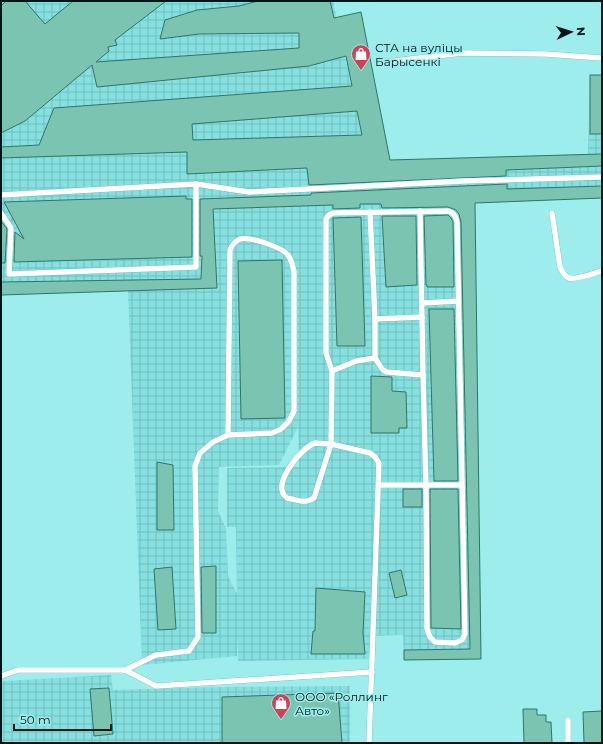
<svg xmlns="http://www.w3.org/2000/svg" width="603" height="744" viewBox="0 0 603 744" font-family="Montserrat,sans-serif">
  <defs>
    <pattern id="industrial-grid" width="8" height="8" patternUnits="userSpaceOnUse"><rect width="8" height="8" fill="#86e0e0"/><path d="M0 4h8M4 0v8" fill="none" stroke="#72bfbf"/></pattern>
  </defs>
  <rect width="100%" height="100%" fill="#9deded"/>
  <g fill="url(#industrial-grid)" fill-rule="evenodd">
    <path d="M 1,1 L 333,1 L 366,154 L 366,161 L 588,154 L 590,75 L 602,75 L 602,198 L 475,203 L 481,659 L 404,660 L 403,635 L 370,636 L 371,659 L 238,661 L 238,636 L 237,656 L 142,665 L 128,291 L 1,295 ZM 298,427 L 299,467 L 227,468 L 227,527 L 236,527 L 237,594 L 228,576 L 226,528 L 218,511 L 219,467 L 279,465 Z"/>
    <polygon points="111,675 113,690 218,687 350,686 350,743 1,743 1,682 5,681"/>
  </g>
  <g fill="#7bc4b2" stroke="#2d7767" fill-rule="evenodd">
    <path d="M 6,1 L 25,1 L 45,24 L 73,1 L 166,1 L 115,40 L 117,45 L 108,47 L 109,51 L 96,62 L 299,48 L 299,33 L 199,34 L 160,39 L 165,20 L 197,10 L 239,6 L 258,1 L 330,1 L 334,18 L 361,12 L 390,160 L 602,154 L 602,166 L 506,170 L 506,176 L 309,185 L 307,168 L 187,174 L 187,152 L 1,158 L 1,147 L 39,145 L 54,108 L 352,86 L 346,56 L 309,66 L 97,87 L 92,65 L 25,121 L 1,133 L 1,6 ZM 357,111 L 362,135 L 193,140 L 192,124 Z"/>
    <rect x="590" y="75" width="12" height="59"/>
    <polygon points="507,184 507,189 602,186 602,198 475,203 481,659 404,660 404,650 470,649 461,222 459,214 456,210 448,207 382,208 381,204 360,204 360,208 333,209 333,205 213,209 217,288 1,295 1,282 201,279 202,256 200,256 200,199 311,195 311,193"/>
    <polygon points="186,196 186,199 192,199 192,257 14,262 15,232 24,239 4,202"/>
    <polygon points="382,216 416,216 417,285 386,287"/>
    <polygon points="424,216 448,215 451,218 453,222 454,287 427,287 427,285 426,285"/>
    <polygon points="361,217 365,346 337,346 333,218"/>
    <polygon points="1,221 7,229 5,263 1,263"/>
    <polygon points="282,260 285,418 241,419 238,261"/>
    <polygon points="429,309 454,309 458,481 434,481"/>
    <polygon points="371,376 392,377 392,391 406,392 407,428 399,428 399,433 371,433"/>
    <polygon points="157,462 173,465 174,530 157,530"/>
    <rect x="403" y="489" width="19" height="18"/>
    <polygon points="430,489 458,489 461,629 431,628"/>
    <polygon points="216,566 216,633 202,633 201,567"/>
    <polygon points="172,567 176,629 158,630 154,569"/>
    <polygon points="401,570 407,595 395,598 389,573"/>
    <polygon points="316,588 365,592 363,633 365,654 311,654 313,631 315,631"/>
    <polygon points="109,688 113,734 94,736 90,689"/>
    <polygon points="338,693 342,743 222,743 222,697"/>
    <polygon points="523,709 537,709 537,715 546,715 546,722 551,722 552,743 524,743"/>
    <polygon points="602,711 602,743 584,743 583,712"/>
  </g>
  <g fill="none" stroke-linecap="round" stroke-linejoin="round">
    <g stroke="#60aeaf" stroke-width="6">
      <g id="service">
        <polyline points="386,62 462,53 546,54 602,58"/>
        <polyline points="1,195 196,184 249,192 464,181 602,177"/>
        <polyline points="420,211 423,375"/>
        <polyline points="370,212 375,319 422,317"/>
        <polyline points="1,213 11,228 9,274 196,267 196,184"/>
        <path d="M 552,213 L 560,267 C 562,271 564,276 569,278 C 576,280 594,273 602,271"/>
        <polyline points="422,303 458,301"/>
        <polyline points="375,358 375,319"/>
        <path d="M 332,371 L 356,361 L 375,358 L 383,370 L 387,372 L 423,375 L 426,486 L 427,629 L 430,637 L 435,642 L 455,643 L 462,640 L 465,634 L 457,222 C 456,216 454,212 448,211 L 333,213 L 329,215 L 326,219 L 326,353 L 332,371 L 331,444 L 370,453 L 375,457 L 379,463 L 369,743"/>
        <path d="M 315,443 L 331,444 L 314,498 C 308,502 302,502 296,500 C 293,499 289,499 287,498 C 269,486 302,447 315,443 Z"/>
        <polyline points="379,485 461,485"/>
        <path d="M 125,670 L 156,655 L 189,651 L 198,637 L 195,466 L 200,453 L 213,442 L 228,435 L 272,433 L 281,429 L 289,421 L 294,411 L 294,271 C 292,265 292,259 287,254 C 281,247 249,236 240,239 C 235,241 232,245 230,250 L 228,435"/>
        <polyline points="1,676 18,670 125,670 156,686 372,672"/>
        <polyline points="568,720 568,743"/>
      </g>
    </g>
    <use href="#service" stroke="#fff" stroke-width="5.5"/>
  </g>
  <defs>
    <g id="shop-pin" transform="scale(1)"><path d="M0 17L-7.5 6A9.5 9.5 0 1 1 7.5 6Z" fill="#d14156" stroke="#9deded"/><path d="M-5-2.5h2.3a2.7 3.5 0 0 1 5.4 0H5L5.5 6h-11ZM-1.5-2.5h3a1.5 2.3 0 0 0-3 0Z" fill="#fff"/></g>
  </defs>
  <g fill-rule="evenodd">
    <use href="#shop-pin" x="361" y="54"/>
    <use href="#shop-pin" x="281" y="703"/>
  </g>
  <g text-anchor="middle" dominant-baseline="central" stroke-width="3" stroke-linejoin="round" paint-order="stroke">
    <g font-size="12" fill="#001516" stroke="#9deded" text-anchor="start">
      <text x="375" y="47">СТА на вуліцы<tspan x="375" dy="14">Барысенкі</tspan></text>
      <text x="295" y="696">ООО «Роллинг<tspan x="295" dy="14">Авто»</tspan></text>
    </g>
  </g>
  <rect width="603" height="744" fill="none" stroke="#001516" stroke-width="4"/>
  <g transform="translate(571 32) rotate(86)" stroke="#9deded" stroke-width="3" paint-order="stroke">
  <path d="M0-3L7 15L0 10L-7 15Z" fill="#001516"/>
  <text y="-6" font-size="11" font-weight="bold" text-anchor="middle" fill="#001516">N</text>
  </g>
  <path d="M14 724v6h97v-6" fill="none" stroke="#001516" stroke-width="2"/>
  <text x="20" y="724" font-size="12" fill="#001516" stroke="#9deded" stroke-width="3" paint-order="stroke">50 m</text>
</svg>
